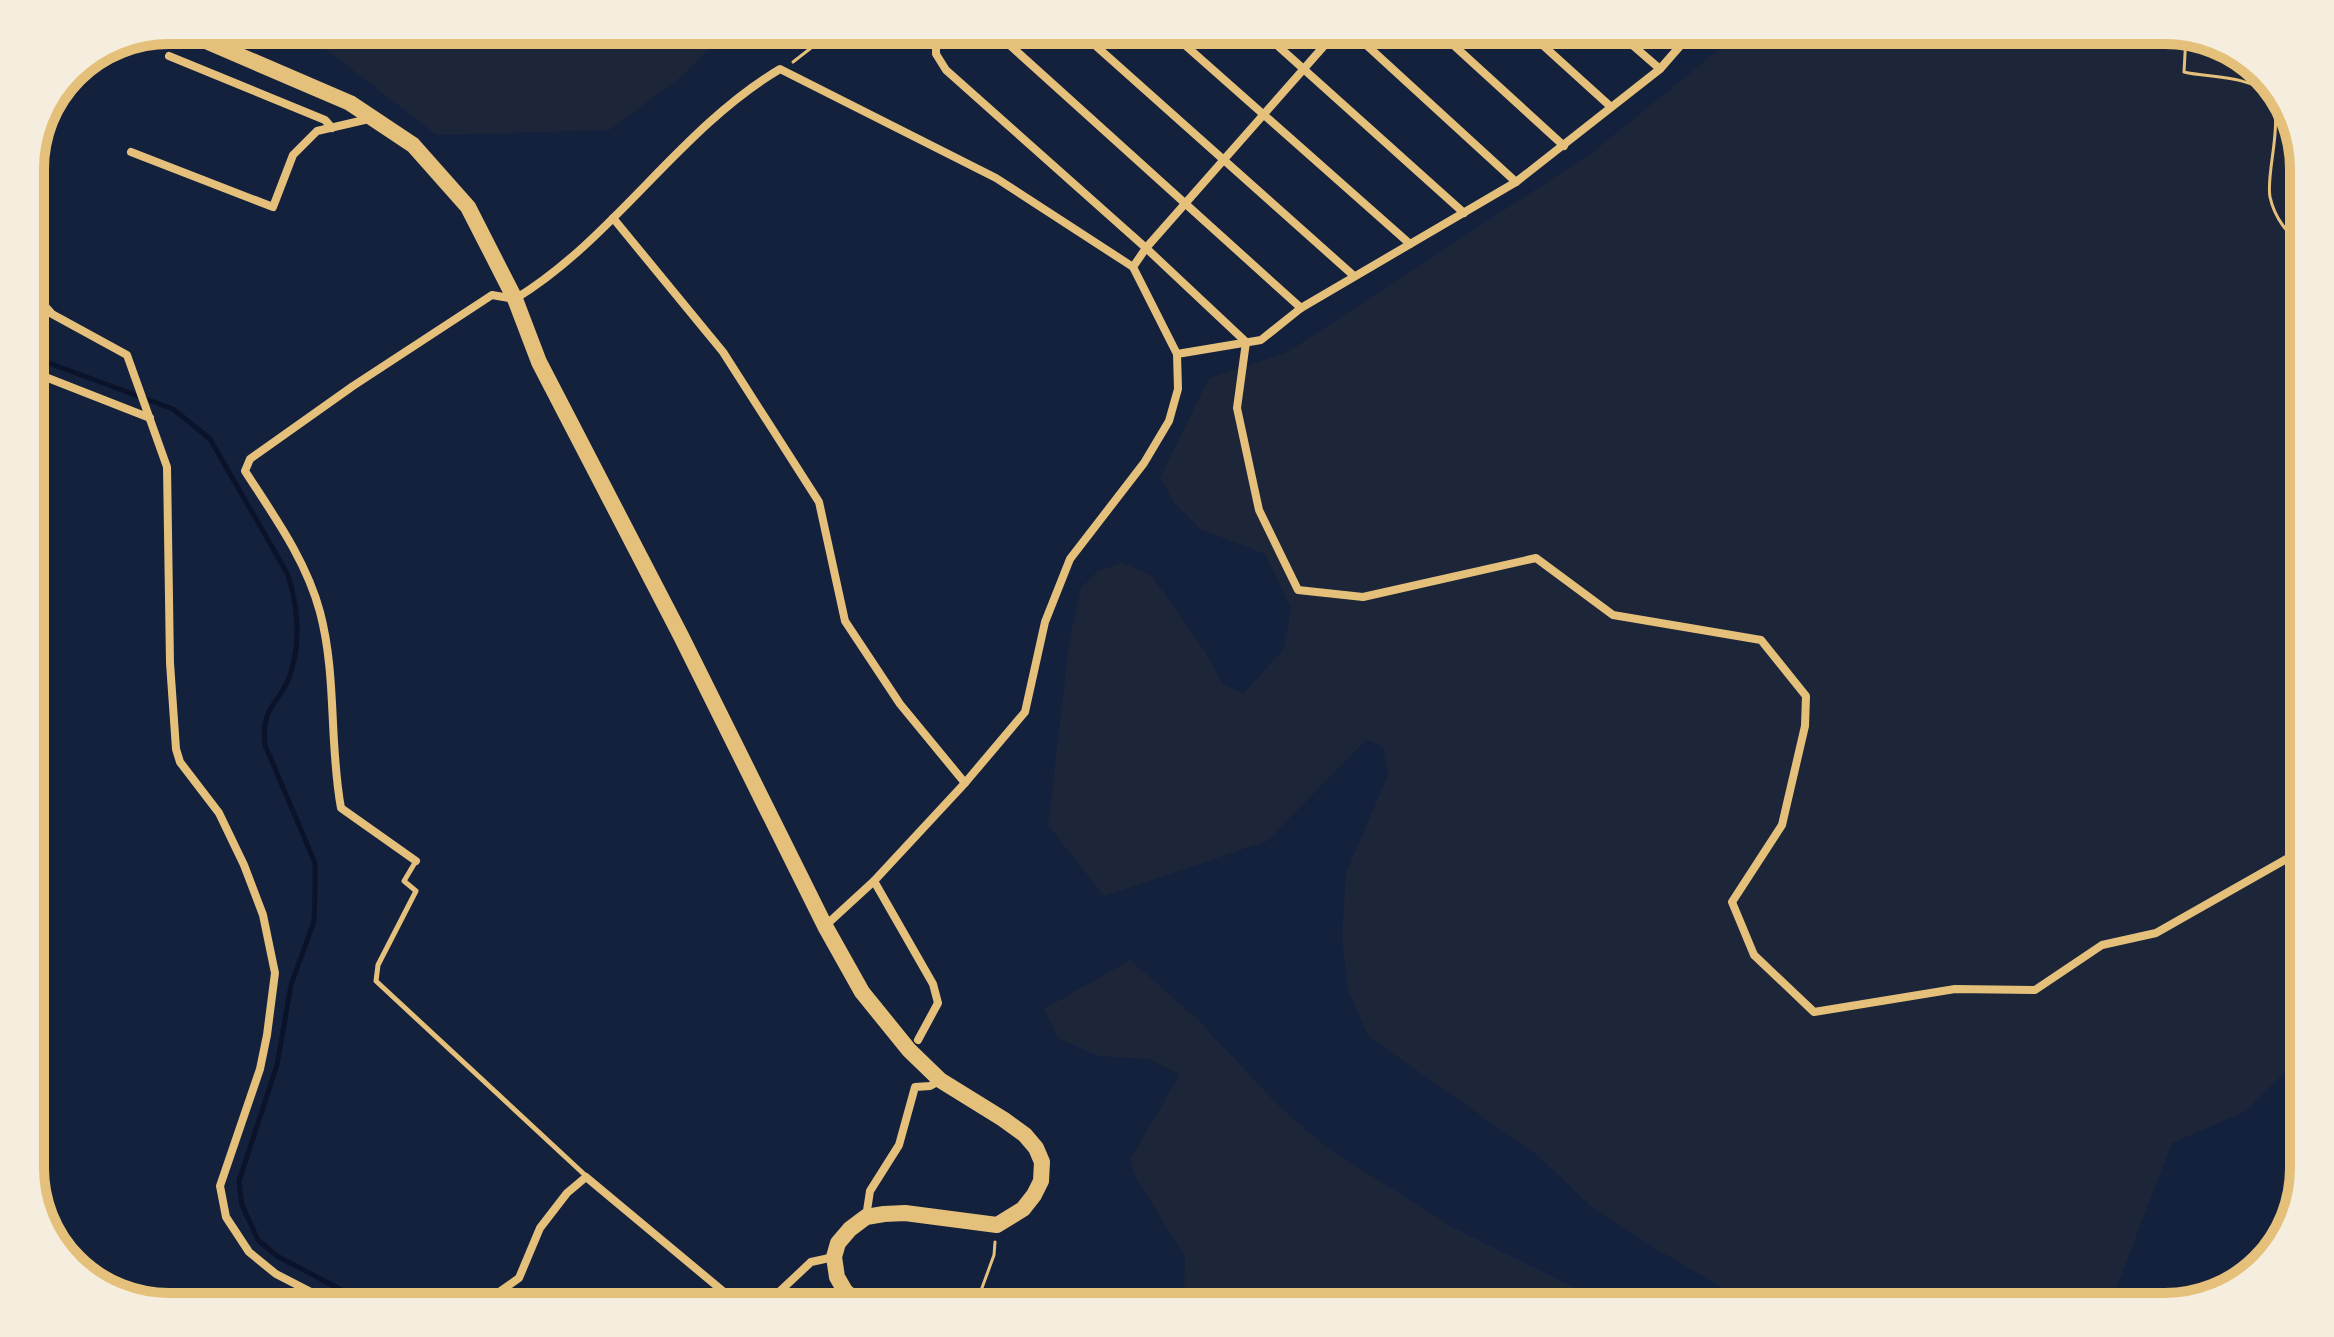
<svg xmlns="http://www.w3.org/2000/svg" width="2334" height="1337" viewBox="0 0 2334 1337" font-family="'Sofia Sans Condensed',sans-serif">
  <rect width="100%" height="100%" fill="#14213d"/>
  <g fill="#1d2539">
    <polygon points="727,30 681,77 609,130 437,135 302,31"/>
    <polygon points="1743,30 2165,30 2234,48 2285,99 2304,160 2304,1054 2244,1112 2172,1143 2109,1307 1756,1307 1661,1252 1593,1208 1537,1155 1368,1036 1348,989 1342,938 1346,873 1388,775 1383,746 1366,740 1267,841 1104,896 1048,825 1070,637 1081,588 1098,571 1122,563 1151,575 1204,650 1222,683 1243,694 1284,649 1291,608 1265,554 1200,529 1175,504 1160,478 1209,378 1286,353 1593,152"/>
    <polygon points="1130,960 1197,1019 1277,1104 1327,1148 1454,1228 1614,1307 1186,1307 1184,1304 1185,1257 1136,1178 1130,1160 1180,1074 1148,1059 1098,1056 1058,1038 1044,1009"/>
  </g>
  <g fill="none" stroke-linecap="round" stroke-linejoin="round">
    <path stroke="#0b132b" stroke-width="5" d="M 30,356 L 173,409 L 210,439 L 287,573 C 298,604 301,640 291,672 C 282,704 260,704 265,745 L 315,863 L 315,891 L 314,921 L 291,985 L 277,1065 L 239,1181 L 242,1205 L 258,1240 L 277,1256 L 374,1307"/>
    <g stroke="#e5c07b" stroke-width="3">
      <path d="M 2186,36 L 2184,72 C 2209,78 2248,75 2267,94 C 2287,114 2265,172 2270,197 C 2275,220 2288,233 2304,248"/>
      <polyline points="793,62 834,30"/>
      <polyline points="975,1307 994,1255 995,1242"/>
    </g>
    <polyline stroke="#e5c07b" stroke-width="5" points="416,861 404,881 416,891 378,965 376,981 586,1176"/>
    <g stroke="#e5c07b" stroke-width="8">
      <polyline points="953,30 936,39 936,54 946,70 1146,248 1246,342 1237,408 1259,510 1298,590 1363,597 1536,558 1613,615 1761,640 1806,696 1805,726 1782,825 1732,902 1754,955 1814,1012 1955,989 2035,990 2102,945 2156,933 2304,849"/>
      <polyline points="993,30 1301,308"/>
      <polyline points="1078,30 1354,276"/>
      <polyline points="1168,30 1410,244"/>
      <polyline points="1260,30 1464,213"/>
      <polyline points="1350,30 1516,182"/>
      <polyline points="1437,30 1564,146"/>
      <polyline points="1526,30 1611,107"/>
      <polyline points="1615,30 1660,69"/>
      <polyline points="169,56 325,120 332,128"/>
      <polyline points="131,152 273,207 293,155 317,131 373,118"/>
      <polyline points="613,218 723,352 819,502 845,621 900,704 965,783"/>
      <polyline points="1133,267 1146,248 1338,30"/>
      <polyline points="30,279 43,304 52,314 127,355 167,467 170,663 176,749 180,762 219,813 244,865 263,915 275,973 267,1035 260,1069 220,1186 226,1217 249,1252 276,1274 340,1307"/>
      <polyline points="1177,354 1261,340 1301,308 1516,182 1660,69 1694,30"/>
      <polyline points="30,371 150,418"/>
      <path d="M 416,861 L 341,808 C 329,744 337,676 320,612 C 306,560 274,516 245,471 L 250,459 L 353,386 L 492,295 L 515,299 C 615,238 678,130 780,69 L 996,178 L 1133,267 L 1177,354 L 1178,389 L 1169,421 L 1144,463 L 1070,559 L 1045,622 L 1025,712 L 965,783 L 874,881 L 825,926"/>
      <polyline points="874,881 933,984 938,1003 918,1040"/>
      <polyline points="866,1217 870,1191 899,1145 915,1087 930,1086 939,1081"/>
      <polyline points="478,1307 519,1278 540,1228 567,1193 586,1177 742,1307"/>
      <polyline points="763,1307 811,1262 834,1257"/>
    </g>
    <polyline stroke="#e5c07b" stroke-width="16" points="180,30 350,103 413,145 468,207 515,299 539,362 681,636 825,926 862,992 909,1050 940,1080 1003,1119 1025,1135 1036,1148 1042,1162 1041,1181 1034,1195 1023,1209 997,1225 905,1213 884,1214 866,1217 850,1229 838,1243 834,1257 837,1277 845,1291 863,1307"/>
  </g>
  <path d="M0 0H2334V1337H0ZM169 44H2165A125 125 0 0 1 2290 169V1168A125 125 0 0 1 2165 1293H169A125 125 0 0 1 44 1168V169A125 125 0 0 1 169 44Z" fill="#f5edde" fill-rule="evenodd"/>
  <path fill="none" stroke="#e5c07b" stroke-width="10" d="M169 44H2165A125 125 0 0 1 2290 169V1168A125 125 0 0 1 2165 1293H169A125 125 0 0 1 44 1168V169A125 125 0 0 1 169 44Z"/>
</svg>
